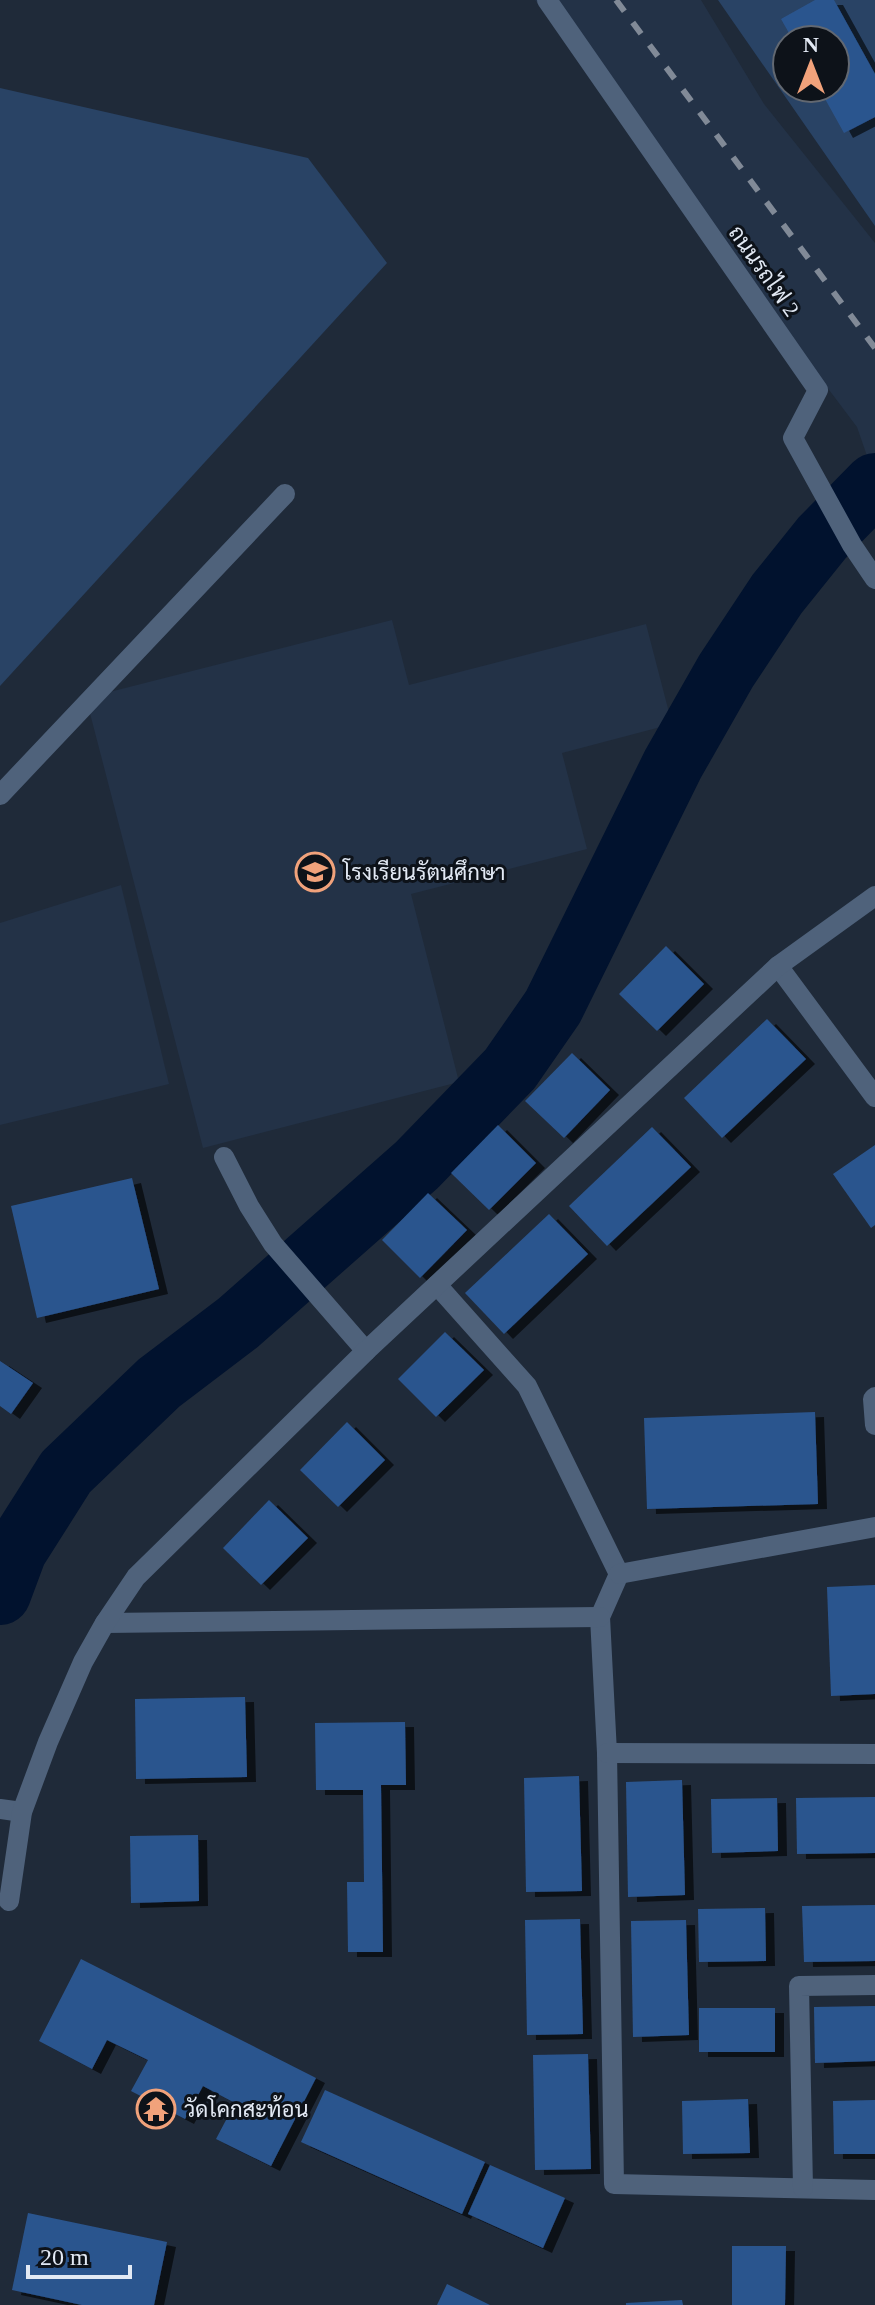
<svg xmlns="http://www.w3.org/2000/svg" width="875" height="2305" viewBox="0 0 875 2305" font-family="'Times New Roman',Sarabun,serif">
  <defs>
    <filter id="shadow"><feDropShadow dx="9" dy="5" stdDeviation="0" flood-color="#0009"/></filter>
  </defs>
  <rect width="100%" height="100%" fill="#1f2a39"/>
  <g fill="#233247">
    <polygon points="535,0 701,0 764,104 875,243 875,479 857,427"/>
    <polygon points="392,620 409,685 646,624 672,724 562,753 587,849 411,894 459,1082 203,1148 86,698"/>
    <polygon points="121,885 169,1084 0,1125 0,923"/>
  </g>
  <g fill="#294365" fill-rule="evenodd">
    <path d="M 718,0 L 875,0 L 875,227 L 875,226 ZM 787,40 L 835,40 L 835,88 L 787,88 Z"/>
    <polygon points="0,88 308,158 387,263 0,686"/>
  </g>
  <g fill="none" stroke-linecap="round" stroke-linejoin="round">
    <polyline stroke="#01122e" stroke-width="62" points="0,1594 16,1551 66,1472 159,1383 238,1323 417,1165 510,1069 553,1007 673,764 726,671 777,594 822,538 875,484"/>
  </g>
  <g fill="#2b558e" filter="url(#shadow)">
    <polygon points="815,0 834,0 875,74 875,117 844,133 819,88 835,88 835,40 793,40 781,19"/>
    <polygon points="666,946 704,984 657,1031 619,994"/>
    <polygon points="767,1019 806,1059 722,1138 684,1098"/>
    <polygon points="572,1053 610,1090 564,1138 525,1101"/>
    <polygon points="498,1125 536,1163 489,1210 451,1173"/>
    <polygon points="652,1127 691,1167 607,1246 569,1206"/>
    <polygon points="875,1145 875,1225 871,1228 833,1174"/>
    <polygon points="132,1178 159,1289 37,1318 11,1206"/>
    <polygon points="428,1193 467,1230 420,1278 382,1240"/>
    <polygon points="549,1214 588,1254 504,1334 465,1293"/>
    <polygon points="445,1332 484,1370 436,1417 398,1379"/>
    <polygon points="0,1361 33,1383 11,1414 0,1406"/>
    <polygon points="815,1412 818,1504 647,1509 644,1418"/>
    <polygon points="347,1422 385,1460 338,1507 300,1470"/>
    <polygon points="269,1500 308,1538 261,1585 223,1548"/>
    <polygon points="875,1585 875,1694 831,1696 827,1587"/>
    <polygon points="245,1697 247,1777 136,1779 135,1699"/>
    <polygon points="405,1722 406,1785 381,1785 383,1952 348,1952 347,1882 364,1882 363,1790 316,1790 315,1723"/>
    <polygon points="579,1776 582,1891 526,1892 524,1778"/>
    <polygon points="682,1780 685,1895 628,1897 626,1782"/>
    <polygon points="875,1797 875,1853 797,1854 796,1798"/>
    <polygon points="777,1798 778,1851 712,1853 711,1799"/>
    <polygon points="198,1835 199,1901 131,1903 130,1836"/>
    <polygon points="875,1905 875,1961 804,1962 802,1906"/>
    <polygon points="765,1908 766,1961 699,1962 698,1909"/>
    <polygon points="580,1919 583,2034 527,2035 525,1920"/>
    <polygon points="686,1920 689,2035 633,2037 631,1921"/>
    <polygon points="81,1959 316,2078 271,2166 216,2139 235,2103 203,2086 185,2119 131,2091 148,2060 107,2040 92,2069 39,2041"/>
    <polygon points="875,2006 875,2061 815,2063 814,2007"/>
    <rect x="699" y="2008" width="76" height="44"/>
    <polygon points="588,2054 591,2169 535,2170 533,2055"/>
    <polygon points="325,2090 485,2162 462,2214 301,2142"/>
    <polygon points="748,2099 750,2153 683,2154 682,2101"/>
    <polygon points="875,2100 875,2154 834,2154 833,2101"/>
    <polygon points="490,2165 565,2198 543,2248 468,2214"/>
    <polygon points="28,2213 167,2242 154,2305 82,2305 12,2290"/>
    <polygon points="732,2246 786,2246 785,2305 732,2305"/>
    <polygon points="447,2284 490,2305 437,2305"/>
    <polygon points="682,2300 683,2305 626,2305 626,2303"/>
  </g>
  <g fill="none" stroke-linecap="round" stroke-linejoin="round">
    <g stroke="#4f627b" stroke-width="20">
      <polyline points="547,0 818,390 793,438 852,545 875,579"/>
      <polyline points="0,795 285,494"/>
      <polyline points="778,966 875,1097"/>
      <polyline points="224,1157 249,1206 273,1244 366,1351"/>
      <polyline points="437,1285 527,1386 619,1574 600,1617 607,1753 614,2184 875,2190"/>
      <polyline points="875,1397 873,1399 875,1425"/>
      <polyline points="619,1574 875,1527"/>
      <polyline points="105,1623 600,1617"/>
      <polyline points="607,1753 875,1754"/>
      <polyline points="0,1809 22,1812"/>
      <polyline points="9,1901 22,1812 48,1742 83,1662 105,1623 136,1577 366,1351 778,966 875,896"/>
      <polyline points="803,2188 799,1986 875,1985"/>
    </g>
    <polyline stroke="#818a97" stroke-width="6" stroke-dasharray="14 14" stroke-linecap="butt" points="616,0 875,348"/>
  </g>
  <defs>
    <g id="school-ring" transform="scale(2)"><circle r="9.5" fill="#0d1219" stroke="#f1a27b" stroke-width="1.5"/><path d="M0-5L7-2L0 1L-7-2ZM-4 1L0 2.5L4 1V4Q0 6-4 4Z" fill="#f1a27b"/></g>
    <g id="temple-ring" transform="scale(2)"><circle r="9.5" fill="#0d1219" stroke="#f1a27b" stroke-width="1.5"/><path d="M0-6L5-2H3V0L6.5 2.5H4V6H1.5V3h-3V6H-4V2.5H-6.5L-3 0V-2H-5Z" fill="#f1a27b"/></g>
  </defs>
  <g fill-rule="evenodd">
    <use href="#school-ring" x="315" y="872"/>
    <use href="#temple-ring" x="156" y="2109"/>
  </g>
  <g text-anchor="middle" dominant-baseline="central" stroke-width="6" stroke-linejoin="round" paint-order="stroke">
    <g font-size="22" fill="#e2e9f4" stroke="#0d1219">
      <text transform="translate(764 271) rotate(55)">ถนนรถไฟ 2</text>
    </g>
    <g font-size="22" fill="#e2e9f4" stroke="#0d1219" text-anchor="start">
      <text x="343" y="872">โรงเรียนรัตนศึกษา</text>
      <text x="184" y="2109">วัดโคกสะท้อน</text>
    </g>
  </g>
  <g transform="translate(811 64)"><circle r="38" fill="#0d1219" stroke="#626871" stroke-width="2"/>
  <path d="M0-6L14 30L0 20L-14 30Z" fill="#f1a27b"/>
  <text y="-12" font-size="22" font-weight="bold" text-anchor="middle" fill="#e2e9f4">N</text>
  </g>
  <path d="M28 2265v12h102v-12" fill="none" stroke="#e2e9f4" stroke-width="4"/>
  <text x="40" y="2265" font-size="24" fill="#e2e9f4" stroke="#0d1219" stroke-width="6" paint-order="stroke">20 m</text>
</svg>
